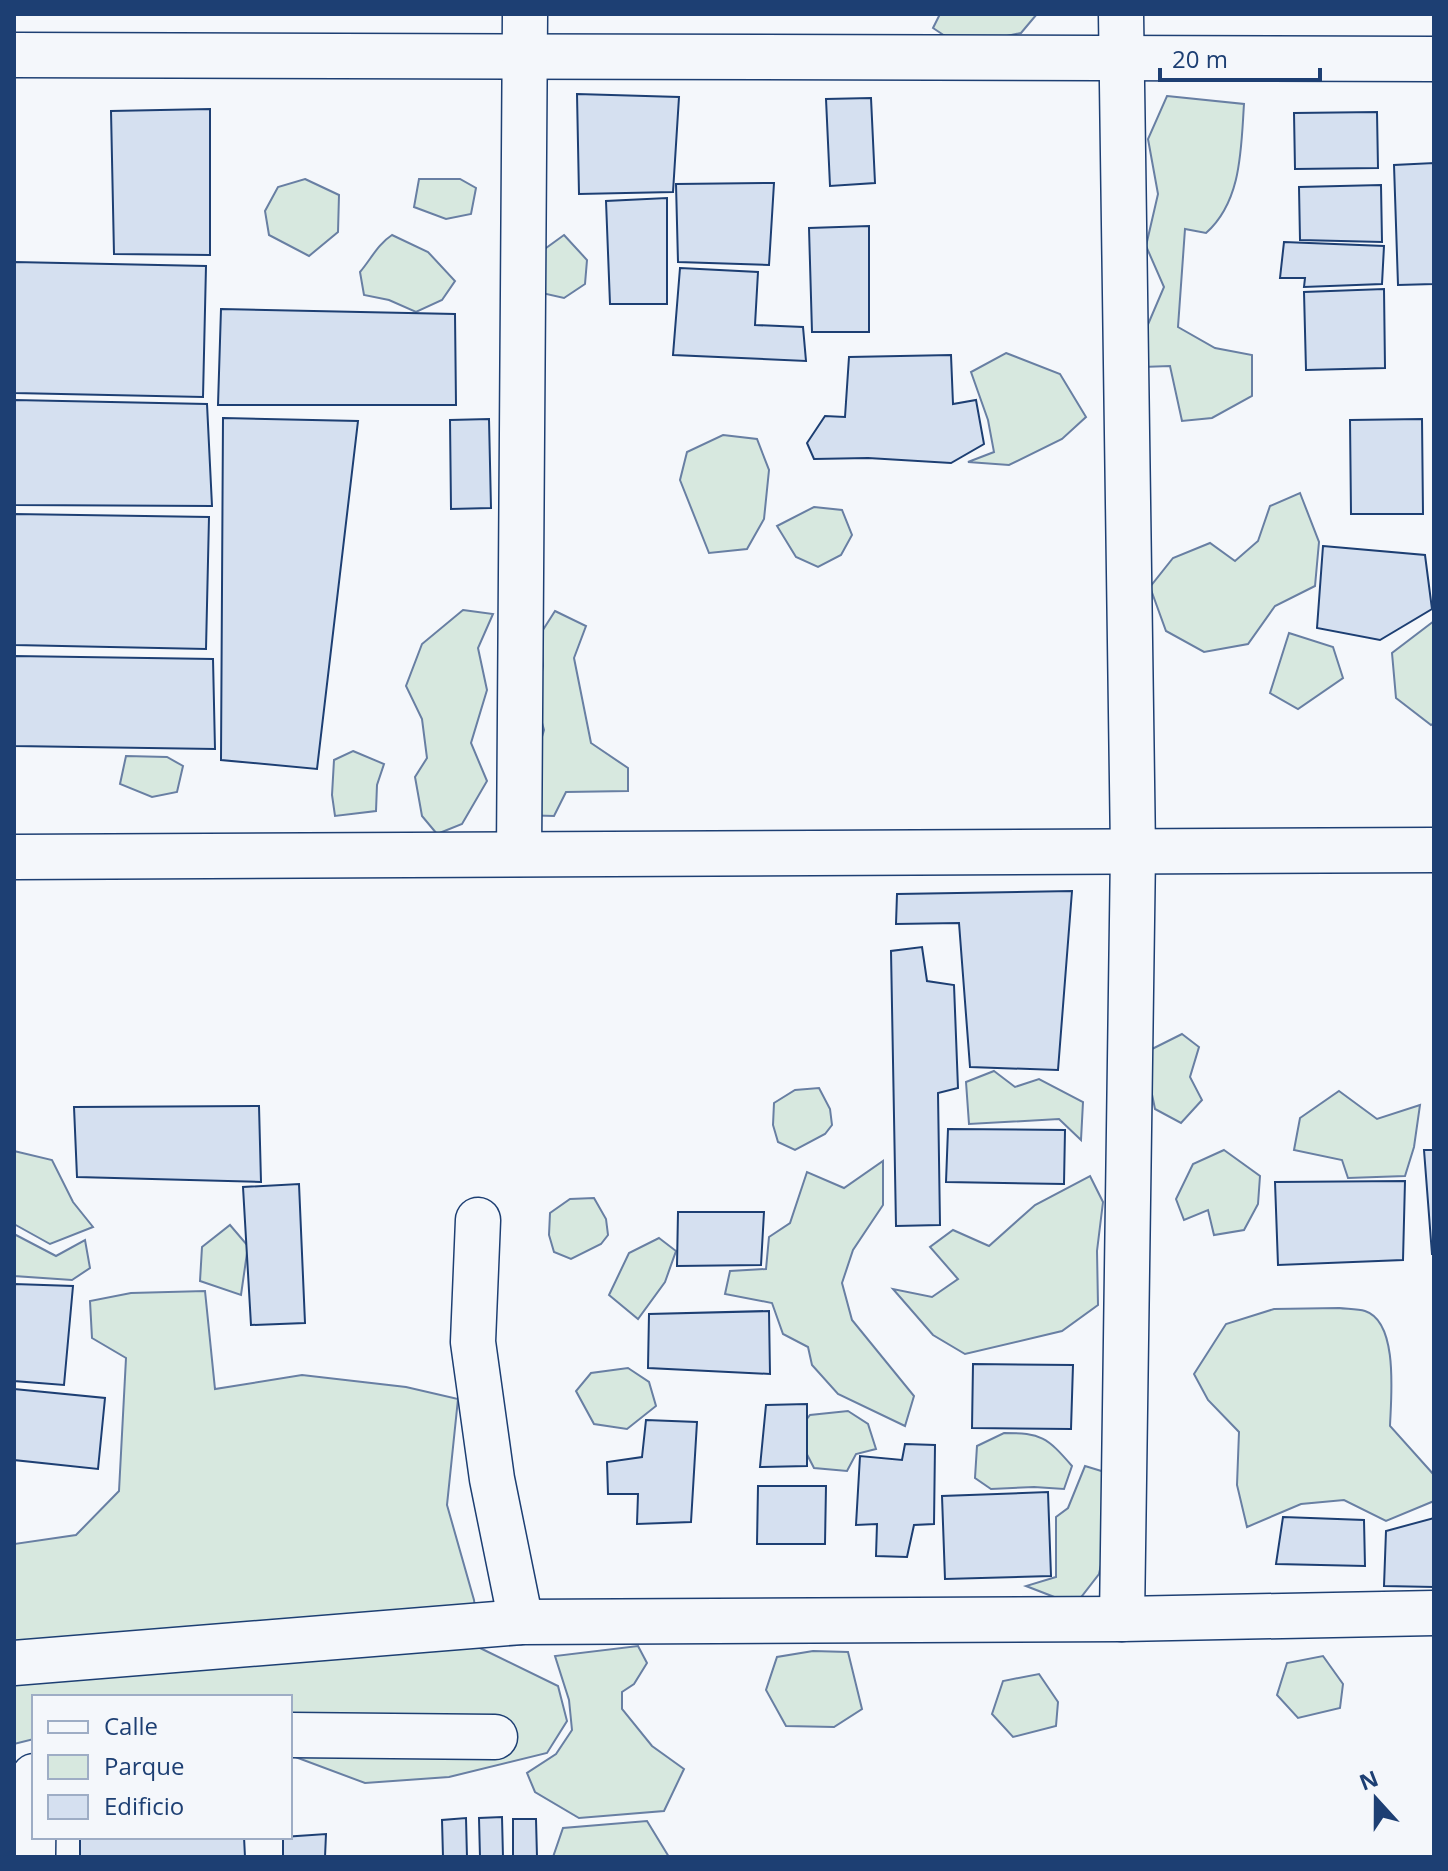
<svg xmlns="http://www.w3.org/2000/svg" width="1448" height="1871" viewBox="0 0 1448 1871" font-family="'Open Sans',sans-serif">
  <rect width="100%" height="100%" fill="#f4f7fb"/>
  <g fill="#d7e8df" stroke="#687fa3" stroke-width="2">
    <polygon points="940,14 1037,14 1021,33 960,46 933,28"/>
    <path d="M 1167,96 L 1244,104 C 1241,148 1242,201 1206,233 L 1185,229 L 1178,327 L 1215,348 L 1252,355 L 1252,396 L 1212,418 L 1182,421 L 1170,366 L 1142,367 L 1146,329 L 1164,287 L 1146,246 L 1158,194 L 1148,139 Z"/>
    <polygon points="305,179 339,195 338,232 309,256 269,235 265,211 278,187"/>
    <polygon points="419,179 460,179 476,188 471,214 446,219 414,207"/>
    <path d="M 392,235 L 428,252 L 455,281 L 442,300 L 416,312 L 389,300 L 364,295 L 360,272 C 371,259 378,244 392,235 Z"/>
    <polygon points="564,235 587,260 585,284 564,298 533,291 535,256"/>
    <polygon points="1006,353 1060,374 1086,417 1062,439 1009,465 968,462 994,452 988,420 971,372"/>
    <polygon points="723,435 757,439 769,470 764,519 747,549 709,553 680,480 687,452"/>
    <polygon points="1300,493 1319,542 1315,586 1275,606 1248,644 1204,652 1166,631 1150,587 1173,558 1210,543 1235,561 1258,541 1270,506"/>
    <polygon points="814,507 842,510 852,535 841,555 818,567 796,557 777,526"/>
    <polygon points="463,610 493,614 478,648 487,690 471,743 487,781 462,824 437,834 422,816 415,777 427,758 422,719 406,686 422,644"/>
    <polygon points="555,611 586,626 574,658 591,743 628,768 628,791 566,792 554,816 519,815 544,730 536,701 543,666 541,633"/>
    <polygon points="1434,621 1434,723 1431,725 1396,698 1392,653"/>
    <polygon points="1289,633 1333,647 1343,678 1298,709 1270,693"/>
    <polygon points="353,751 384,764 377,785 376,811 335,816 332,795 334,760"/>
    <polygon points="126,756 167,757 183,766 177,792 152,797 120,784"/>
    <polygon points="1182,1034 1199,1047 1190,1077 1202,1100 1181,1123 1155,1109 1147,1070 1152,1049"/>
    <polygon points="994,1071 1015,1087 1039,1079 1083,1102 1081,1140 1059,1119 969,1124 966,1082"/>
    <polygon points="819,1088 830,1109 832,1125 825,1134 795,1150 778,1142 773,1125 774,1103 795,1090"/>
    <polygon points="1339,1091 1377,1119 1420,1105 1414,1147 1405,1176 1348,1178 1342,1160 1294,1150 1300,1118"/>
    <polygon points="1224,1150 1260,1176 1258,1204 1244,1230 1214,1235 1208,1210 1184,1220 1176,1199 1193,1164"/>
    <polygon points="14,1151 52,1160 73,1202 93,1227 50,1244 14,1224"/>
    <polygon points="883,1161 883,1205 853,1250 842,1283 852,1320 914,1396 905,1426 838,1394 812,1365 808,1347 783,1334 772,1303 725,1294 730,1271 766,1269 769,1237 790,1223 807,1172 844,1188"/>
    <polygon points="1090,1176 1103,1202 1097,1251 1098,1305 1062,1331 965,1354 933,1335 893,1289 932,1297 958,1279 930,1247 953,1230 989,1246 1035,1205"/>
    <polygon points="594,1198 606,1219 608,1235 601,1244 571,1259 554,1252 549,1235 550,1213 570,1199"/>
    <polygon points="230,1225 248,1246 241,1295 200,1281 202,1247"/>
    <polygon points="14,1234 56,1256 85,1240 90,1268 72,1280 14,1276"/>
    <polygon points="659,1238 676,1251 665,1282 638,1319 609,1295 629,1253"/>
    <polygon points="205,1291 215,1389 302,1375 406,1387 458,1399 447,1505 474,1600 480,1648 558,1686 567,1721 547,1753 449,1777 365,1783 290,1755 290,1697 34,1697 34,1739 14,1744 14,1544 76,1535 119,1491 126,1358 92,1338 90,1301 131,1293"/>
    <path d="M 1339,1308 C 1347,1309 1358,1309 1365,1311 C 1399,1322 1391,1398 1390,1426 L 1434,1475 L 1434,1501 L 1386,1521 L 1344,1500 L 1301,1504 L 1247,1527 L 1237,1485 L 1239,1432 L 1208,1400 L 1194,1374 L 1226,1324 L 1274,1309 Z"/>
    <polygon points="628,1368 649,1382 656,1406 627,1429 594,1424 576,1391 591,1373"/>
    <polygon points="848,1411 868,1424 876,1449 856,1454 847,1471 814,1468 796,1433 810,1415"/>
    <path d="M 1004,1433 C 1041,1433 1047,1437 1072,1466 L 1064,1489 L 1034,1487 L 991,1489 L 975,1478 L 977,1446 Z"/>
    <polygon points="1085,1466 1121,1477 1099,1574 1075,1605 1026,1586 1056,1577 1056,1517 1068,1508"/>
    <polygon points="638,1646 647,1663 634,1684 622,1692 622,1709 652,1746 684,1769 664,1811 579,1818 535,1792 527,1773 556,1754 572,1730 569,1700 555,1656"/>
    <polygon points="813,1651 848,1652 862,1709 834,1727 786,1726 766,1690 777,1657"/>
    <polygon points="1323,1656 1343,1684 1340,1708 1298,1718 1277,1695 1287,1663"/>
    <polygon points="1039,1674 1058,1702 1056,1726 1013,1737 992,1714 1003,1681"/>
    <polygon points="647,1821 669,1857 553,1857 563,1828"/>
  </g>
  <g fill="#d5e0f0" stroke="#1d3f73" stroke-width="2">
    <polygon points="577,94 679,97 673,192 579,194"/>
    <polygon points="871,98 875,183 830,186 826,99"/>
    <polygon points="210,109 210,255 114,254 111,111"/>
    <polygon points="1377,112 1378,168 1295,169 1294,113"/>
    <polygon points="1434,163 1434,284 1398,285 1394,165"/>
    <polygon points="774,183 769,265 678,262 676,184"/>
    <polygon points="1381,185 1382,242 1300,240 1299,187"/>
    <polygon points="667,198 667,304 610,304 606,201"/>
    <polygon points="869,226 869,332 812,332 809,228"/>
    <polygon points="1284,242 1384,246 1382,284 1304,287 1305,278 1280,278"/>
    <polygon points="14,262 206,266 203,397 14,393"/>
    <polygon points="680,268 758,272 755,325 803,327 806,361 673,355"/>
    <polygon points="1384,289 1385,368 1306,370 1304,292"/>
    <polygon points="221,309 455,314 456,405 218,405"/>
    <polygon points="951,355 953,404 976,400 984,444 951,463 868,458 814,459 807,443 825,416 845,417 849,357"/>
    <polygon points="14,400 207,404 212,506 14,505"/>
    <polygon points="223,418 358,421 317,769 221,760"/>
    <polygon points="489,419 491,508 451,509 450,420"/>
    <polygon points="1422,419 1423,514 1351,514 1350,420"/>
    <polygon points="14,514 209,517 206,649 14,645"/>
    <polygon points="1323,546 1425,555 1432,609 1380,640 1317,628"/>
    <polygon points="14,656 213,659 215,749 14,746"/>
    <polygon points="1072,891 1058,1070 970,1067 959,923 896,924 897,894"/>
    <polygon points="922,947 927,981 954,985 958,1088 938,1093 940,1225 896,1226 891,951"/>
    <polygon points="259,1106 261,1182 77,1177 74,1107"/>
    <polygon points="948,1129 1065,1130 1064,1184 946,1182"/>
    <polygon points="1424,1150 1434,1150 1434,1254 1432,1254"/>
    <polygon points="1405,1181 1403,1260 1278,1265 1275,1182"/>
    <polygon points="299,1184 305,1323 251,1325 243,1187"/>
    <polygon points="678,1212 764,1212 761,1265 677,1266"/>
    <polygon points="14,1284 73,1286 64,1385 14,1381"/>
    <polygon points="769,1311 770,1374 648,1368 649,1314"/>
    <polygon points="973,1364 1073,1365 1071,1429 972,1428"/>
    <polygon points="14,1389 105,1398 98,1469 14,1460"/>
    <polygon points="807,1404 807,1466 760,1467 766,1405"/>
    <polygon points="646,1420 697,1422 691,1522 637,1524 638,1494 608,1494 607,1462 642,1457"/>
    <polygon points="905,1444 935,1445 934,1524 914,1525 907,1557 876,1556 877,1524 856,1525 860,1456 902,1460"/>
    <polygon points="758,1486 826,1486 825,1544 757,1544"/>
    <polygon points="1048,1492 1051,1576 945,1579 942,1496"/>
    <polygon points="1283,1517 1364,1520 1365,1566 1276,1564"/>
    <polygon points="1434,1518 1434,1587 1384,1586 1386,1531"/>
    <polygon points="502,1817 503,1857 480,1857 479,1818"/>
    <polygon points="466,1818 467,1857 443,1857 442,1820"/>
    <polygon points="513,1819 536,1819 537,1857 513,1857"/>
    <polygon points="326,1834 325,1857 283,1857 283,1837"/>
    <polygon points="80,1837 244,1837 245,1857 80,1857"/>
  </g>
  <g fill="none" stroke-linecap="round" stroke-linejoin="round">
    <g stroke="#1d3f73" stroke-width="47">
      <g id="minor">
        <polyline points="1121,14 1133,851 1122,1619"/>
        <polyline points="14,55 1434,59"/>
        <polyline points="519,854 525,14"/>
        <polyline points="14,857 1434,850"/>
        <polyline points="478,1220 473,1342 492,1479 521,1622"/>
        <polyline points="14,1663 521,1622 1122,1619 1434,1613"/>
        <polyline points="290,1735 495,1737"/>
        <polyline points="33,1857 34,1776"/>
      </g>
    </g>
    <use href="#minor" stroke="#f4f7fb" stroke-width="44"/>
  </g>
  <rect width="1448" height="1871" fill="none" stroke="#1d3f73" stroke-width="32"/>
  <rect x="32" y="1695" width="260" height="144" fill="#f4f7fb" stroke="#9eadc5" stroke-width="2"/>
  <rect x="48" y="1721" width="40" height="12" fill="#f4f7fb" stroke="#9eadc5" stroke-width="2"/>
  <text x="104" y="1735" font-size="24" fill="#1d3f73">Calle</text>
  <rect x="48" y="1755" width="40" height="24" fill="#d7e8df" stroke="#9eadc5" stroke-width="2"/>
  <text x="104" y="1775" font-size="24" fill="#1d3f73">Parque</text>
  <rect x="48" y="1795" width="40" height="24" fill="#d5e0f0" stroke="#9eadc5" stroke-width="2"/>
  <text x="104" y="1815" font-size="24" fill="#1d3f73">Edificio</text>
  <g transform="translate(1376 1799) rotate(339)" stroke="#f4f7fb" stroke-width="6" paint-order="stroke">
  <path d="M0-6L14 30L0 20L-14 30Z" fill="#1d3f73"/>
  <text y="-12" font-size="22" font-weight="bold" text-anchor="middle" fill="#1d3f73">N</text>
  </g>
  <path d="M1160 68v12h160v-12" fill="none" stroke="#1d3f73" stroke-width="4"/>
  <text x="1172" y="68" font-size="24" fill="#1d3f73" stroke="#f4f7fb" stroke-width="6" paint-order="stroke">20 m</text>
</svg>
